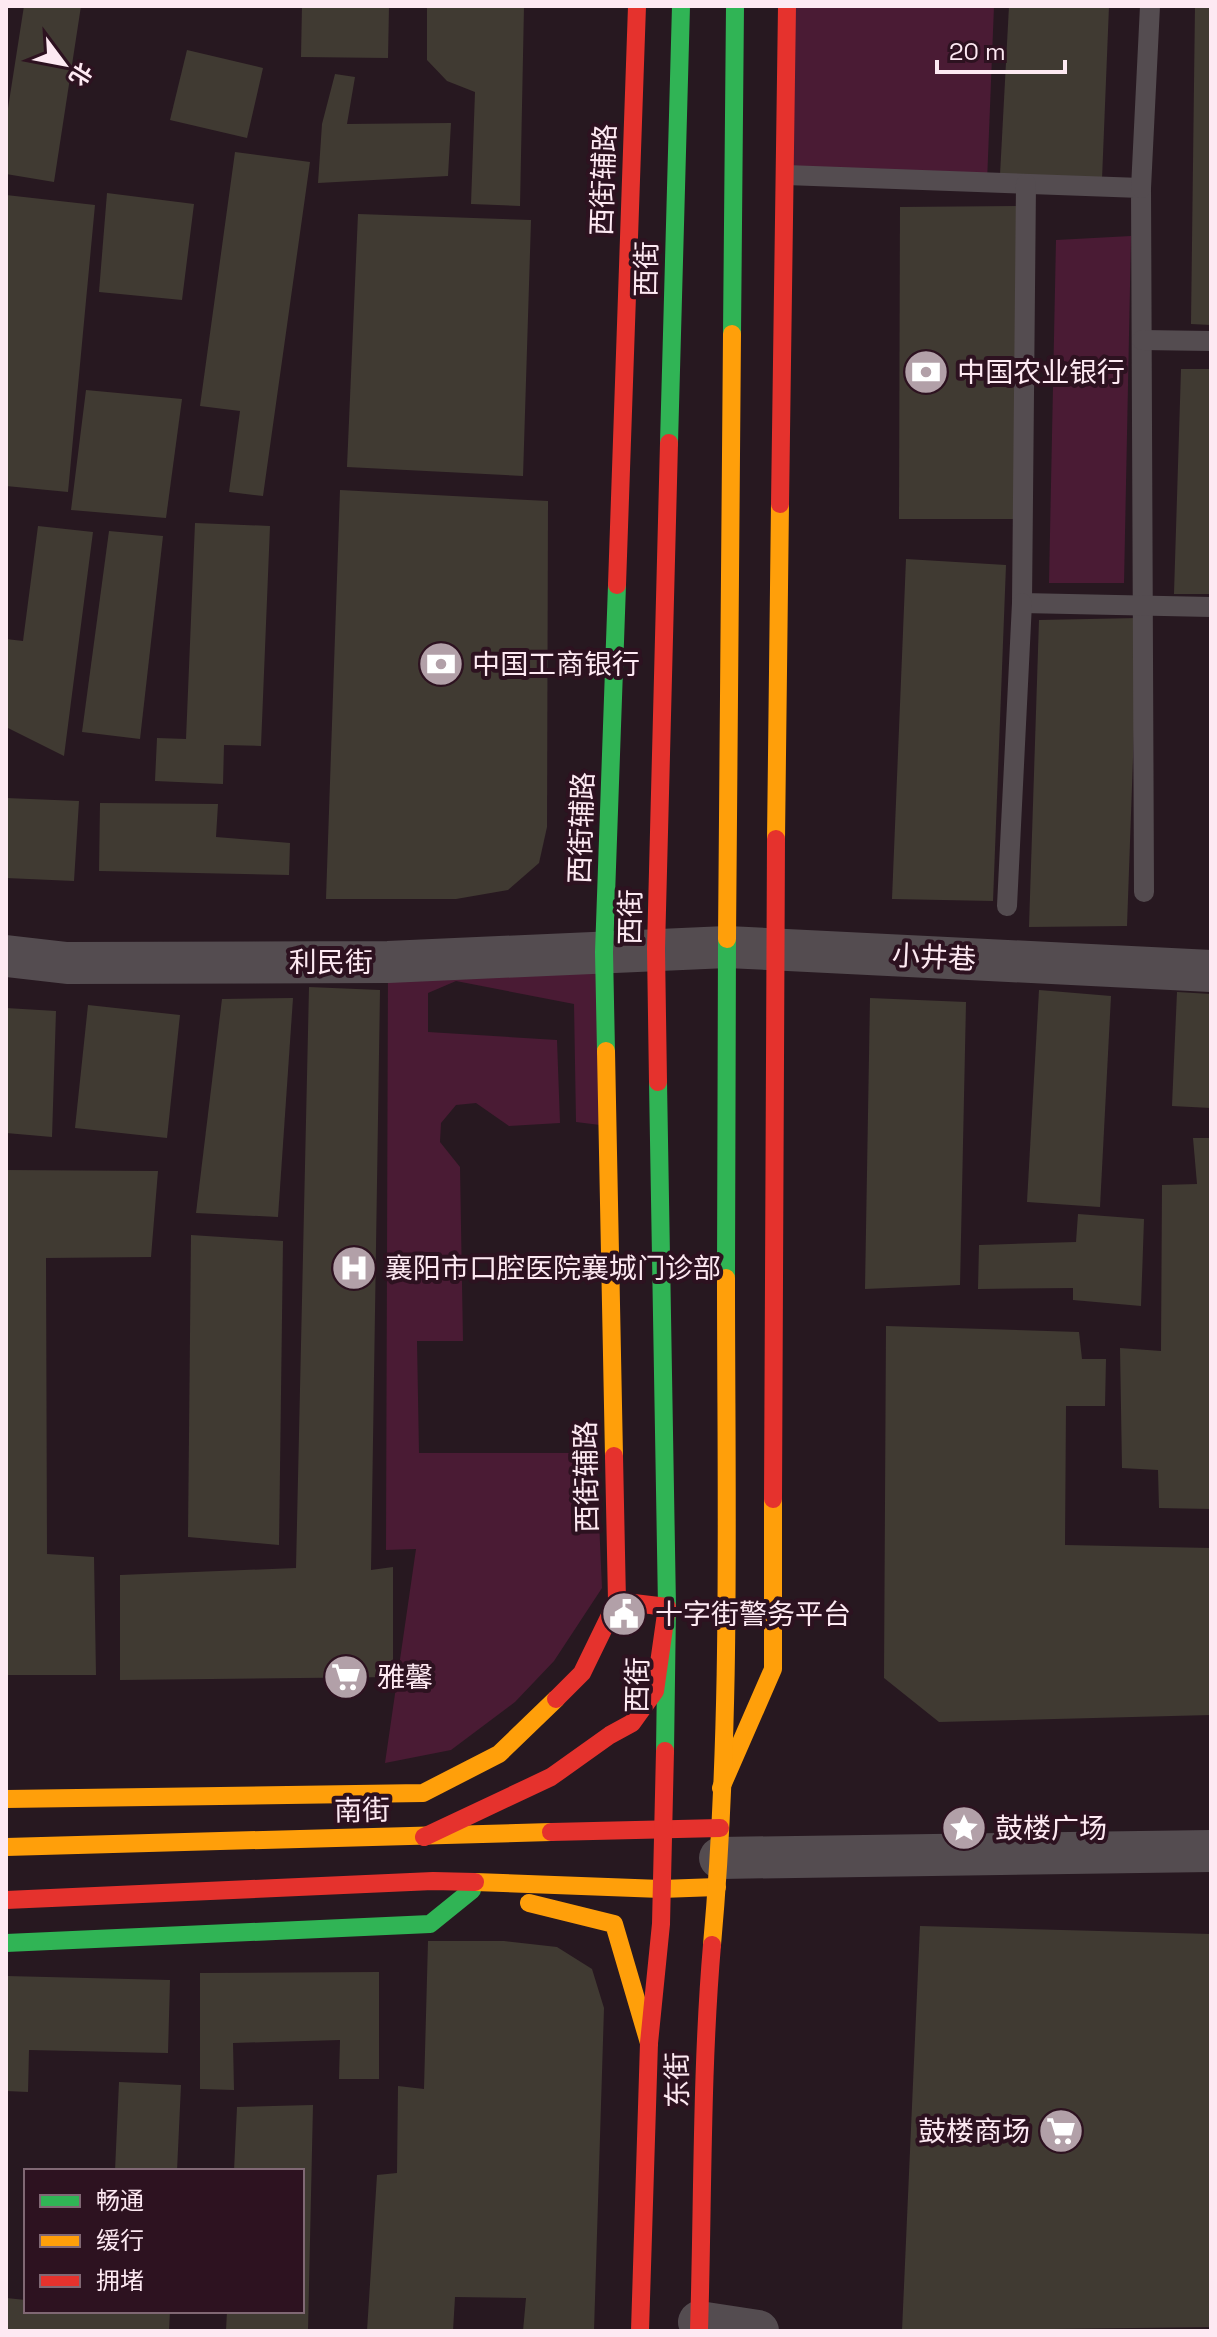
<svg xmlns="http://www.w3.org/2000/svg" width="1217" height="2337" viewBox="0 0 1217 2337" font-family="'Space Grotesk','Noto Sans SC',sans-serif">
  <rect width="100%" height="100%" fill="#271820"/>
  <g fill="#4a1b34">
    <polygon points="787,6 994,6 987,182 786,175"/>
    <polygon points="1131,236 1124,583 1049,583 1056,240"/>
    <polygon points="604,952 608,1126 576,1122 574,1004 456,981 428,993 428,1032 557,1040 560,1123 509,1126 476,1103 456,1105 441,1123 440,1142 460,1167 463,1341 417,1341 419,1453 596,1453 602,1588 554,1661 515,1702 451,1750 385,1763 416,1549 386,1550 388,962"/>
  </g>
  <g fill="#403a32">
    <polygon points="24,6 81,6 54,182 6,174 6,121"/>
    <polygon points="302,6 389,6 388,58 301,57"/>
    <polygon points="427,6 524,6 520,206 471,204 475,92 447,81 427,60"/>
    <polygon points="1009,6 1109,6 1102,179 1000,175"/>
    <polygon points="1195,6 1211,6 1211,325 1191,324"/>
    <polygon points="187,50 263,68 247,138 170,120"/>
    <polygon points="335,74 355,77 347,124 451,123 448,176 318,183 322,124"/>
    <polygon points="235,152 310,162 263,496 229,492 240,411 200,406"/>
    <polygon points="107,193 194,204 182,300 99,292"/>
    <polygon points="6,195 95,205 68,492 6,486"/>
    <polygon points="1016,206 1016,519 899,519 900,207"/>
    <polygon points="358,214 531,220 523,476 347,467"/>
    <polygon points="1181,369 1211,369 1211,594 1174,594"/>
    <polygon points="86,390 182,399 166,518 71,510"/>
    <polygon points="340,490 548,501 547,827 539,863 508,890 456,899 326,899"/>
    <polygon points="195,523 270,526 261,746 224,745 223,784 155,781 157,738 186,739"/>
    <polygon points="38,526 93,532 64,756 6,727 6,639 23,641"/>
    <polygon points="109,531 163,536 140,739 82,732"/>
    <polygon points="906,559 1006,565 993,901 892,899"/>
    <polygon points="1138,618 1127,926 1029,927 1039,620"/>
    <polygon points="6,798 79,801 74,881 6,878"/>
    <polygon points="100,803 218,804 216,837 290,843 289,875 99,871"/>
    <polygon points="309,987 380,990 371,1570 393,1567 393,1677 120,1680 120,1575 296,1568"/>
    <polygon points="1039,990 1111,996 1100,1207 1027,1202"/>
    <polygon points="1177,992 1211,994 1211,1108 1172,1106"/>
    <polygon points="293,998 278,1217 196,1213 222,999"/>
    <polygon points="870,998 966,1002 960,1285 865,1289"/>
    <polygon points="88,1005 180,1015 167,1138 75,1128"/>
    <polygon points="6,1008 56,1011 52,1137 6,1133"/>
    <polygon points="1193,1138 1211,1138 1211,1509 1159,1508 1158,1470 1122,1468 1120,1348 1161,1351 1162,1185 1197,1184"/>
    <polygon points="6,1170 158,1171 151,1257 46,1258 47,1554 94,1557 96,1675 6,1675"/>
    <polygon points="1078,1214 1144,1219 1141,1306 1073,1300 1073,1288 978,1289 979,1245 1076,1242"/>
    <polygon points="191,1235 283,1241 279,1545 188,1537"/>
    <polygon points="886,1326 1079,1332 1082,1359 1106,1359 1105,1406 1066,1406 1065,1545 1211,1548 1211,1715 939,1722 884,1678"/>
    <polygon points="920,1926 1211,1934 1211,2327 902,2331"/>
    <polygon points="428,1941 504,1941 557,1947 592,1969 604,2008 594,2331 523,2331 526,2298 455,2297 453,2331 367,2331 377,2175 397,2173 398,2086 424,2089"/>
    <polygon points="379,1972 379,2079 339,2079 340,2040 233,2043 234,2090 200,2089 200,1973"/>
    <polygon points="6,1976 170,1980 168,2053 29,2050 28,2092 6,2091"/>
    <polygon points="119,2082 181,2085 177,2171 115,2171"/>
    <polygon points="313,2105 308,2331 226,2331 227,2311 302,2311 302,2171 234,2171 237,2107"/>
    <polygon points="6,2298 26,2300 26,2311 170,2311 169,2331 6,2331"/>
  </g>
  <g fill="none" stroke-linecap="round" stroke-linejoin="round">
    <g stroke="#544c50" stroke-width="20">
      <polyline points="786,175 1141,188 1144,892"/>
      <polyline points="1026,184 1022,603 1211,607"/>
      <polyline points="1141,188 1150,6"/>
      <polyline points="1142,340 1211,341"/>
      <polyline points="1007,906 1022,603"/>
    </g>
    <g stroke="#544c50" stroke-width="42">
      <polyline points="6,956 67,963 388,962 727,947 1211,971"/>
      <polyline points="720,1858 1211,1851"/>
      <polyline points="699,2322 758,2331"/>
    </g>
    <g stroke="#30b455" stroke-width="18">
      <polyline points="732,334 735,6"/>
      <polyline points="669,443 681,6"/>
      <polyline points="606,1051 604,952 617,585"/>
      <polyline points="658,1082 667,1607 665,1751"/>
      <polyline points="726,1278 727,939"/>
      <polyline points="6,1943 430,1924 472,1890"/>
    </g>
    <g stroke="#ff9f0a" stroke-width="18">
      <polyline points="776,839 780,504"/>
      <polyline points="727,939 732,334"/>
      <polyline points="606,1051 614,1456"/>
      <polyline points="721,1788 773,1669 773,1499"/>
      <polyline points="6,1799 423,1793 499,1754 556,1699"/>
      <polyline points="6,1847 551,1832"/>
      <polyline points="475,1882 661,1889 717,1887"/>
      <polyline points="529,1903 614,1924 649,2043"/>
      <path d="M 712,1945 C 732,1723 726,1500 726,1278"/>
    </g>
    <g stroke="#e5322d" stroke-width="18">
      <polyline points="780,504 787,6"/>
      <polyline points="617,585 637,6"/>
      <polyline points="658,1082 656,949 669,443"/>
      <polyline points="773,1499 776,839"/>
      <polyline points="556,1699 582,1673 617,1601"/>
      <polyline points="551,1832 720,1828"/>
      <polyline points="424,1837 551,1777 610,1735 632,1723 655,1691 667,1607 617,1601 614,1456"/>
      <polyline points="6,1900 433,1881 475,1882"/>
      <polyline points="640,2331 649,2043 661,1924 665,1751"/>
      <path d="M 699,2331 C 703,2202 701,2073 712,1945"/>
    </g>
  </g>
  <defs>
    <g id="bank-disc" transform="scale(2.3)"><circle r="9.5" fill="#b2a0a8" stroke="#2d1220"/><path d="M-6-4H6V4H-6ZM0-2.3a2.3 2.3 0 1 0 0 4.6a2.3 2.3 0 1 0 0-4.6Z" fill="#fff"/></g>
    <g id="hospital-disc" transform="scale(2.3)"><circle r="9.5" fill="#b2a0a8" stroke="#2d1220"/><path d="M-5-5h3v3.5h4V-5h3V5h-3V1.5h-4V5h-3Z" fill="#fff"/></g>
    <g id="civic-disc" transform="scale(2.3)"><circle r="9.5" fill="#b2a0a8" stroke="#2d1220"/><path d="M-.6-6.5H3V-4.5H.6V-3L4-1V1h2V6H-6V1h2V-1L-.6-3ZM-1.2 2.5V6h2.4V2.5Z" fill="#fff"/></g>
    <g id="supermarket-disc" transform="scale(2.3)"><circle r="9.5" fill="#b2a0a8" stroke="#2d1220"/><path d="M-6-5.5h2.5l.6 2H6L4.5 2H-2.5L-4.4-4H-6ZM-1.5 3.2a1.3 1.3 0 1 0 .1 0ZM3 3.2a1.3 1.3 0 1 0 .1 0Z" fill="#fff"/></g>
    <g id="sight-disc" transform="scale(2.3)"><circle r="9.5" fill="#b2a0a8" stroke="#2d1220"/><path d="M0-6L1.8-2.2L6-1.7L2.9 1.2L3.7 5.4L0 3.3L-3.7 5.4L-2.9 1.2L-6-1.7L-1.8-2.2Z" fill="#fff"/></g>
  </defs>
  <g fill-rule="evenodd">
    <use href="#bank-disc" x="926" y="372"/>
    <use href="#bank-disc" x="441" y="664"/>
    <use href="#hospital-disc" x="354" y="1268"/>
    <use href="#civic-disc" x="624" y="1614"/>
    <use href="#supermarket-disc" x="346" y="1677"/>
    <use href="#sight-disc" x="964" y="1828"/>
    <use href="#supermarket-disc" x="1061" y="2131"/>
  </g>
  <g text-anchor="middle" dominant-baseline="central" stroke-width="8" stroke-linejoin="round" paint-order="stroke">
    <g font-size="28" fill="#fde9f2" stroke="#2d1220">
      <text transform="translate(603 180) rotate(-88)">西街辅路</text>
      <text transform="translate(646 269) rotate(-89)">西街</text>
      <text transform="translate(581 828) rotate(-88)">西街辅路</text>
      <text transform="translate(630 917) rotate(-89)">西街</text>
      <text transform="translate(934 957) rotate(3)">小井巷</text>
      <text x="331" y="962">利民街</text>
      <text transform="translate(586 1477) rotate(-91)">西街辅路</text>
      <text transform="translate(637 1685) rotate(-89)">西街</text>
      <text transform="translate(362 1810) rotate(-1)">南街</text>
      <text transform="translate(677 2080) rotate(-91)">东街</text>
    </g>
    <g font-size="28" fill="#fde9f2" stroke="#2d1220" text-anchor="start">
      <text x="957" y="372">中国农业银行</text>
      <text x="472" y="664">中国工商银行</text>
      <text x="385" y="1268">襄阳市口腔医院襄城门诊部</text>
      <text x="655" y="1614">十字街警务平台</text>
      <text x="377" y="1677">雅馨</text>
      <text x="995" y="1828">鼓楼广场</text>
      <text x="1030" y="2131" text-anchor="end">鼓楼商场</text>
    </g>
  </g>
  <rect width="1217" height="2337" fill="none" stroke="#fde9f2" stroke-width="16"/>
  <rect x="24" y="2169" width="280" height="144" fill="#2d1220" stroke="#806874" stroke-width="2"/>
  <rect x="40" y="2195" width="40" height="12" fill="#30b455" stroke="#806874" stroke-width="2"/>
  <text x="96" y="2209" font-size="24" fill="#fde9f2">畅通</text>
  <rect x="40" y="2235" width="40" height="12" fill="#ff9f0a" stroke="#806874" stroke-width="2"/>
  <text x="96" y="2249" font-size="24" fill="#fde9f2">缓行</text>
  <rect x="40" y="2275" width="40" height="12" fill="#e5322d" stroke="#806874" stroke-width="2"/>
  <text x="96" y="2289" font-size="24" fill="#fde9f2">拥堵</text>
  <g transform="translate(64 64) rotate(122)" stroke="#2d1220" stroke-width="6" paint-order="stroke">
  <path d="M0-6L14 30L0 20L-14 30Z" fill="#fde9f2"/>
  <text y="-12" font-size="22" font-weight="bold" text-anchor="middle" fill="#fde9f2">北</text>
  </g>
  <path d="M937 60v12h128v-12" fill="none" stroke="#fde9f2" stroke-width="4"/>
  <text x="949" y="60" font-size="24" fill="#fde9f2" stroke="#2d1220" stroke-width="6" paint-order="stroke">20 m</text>
</svg>
